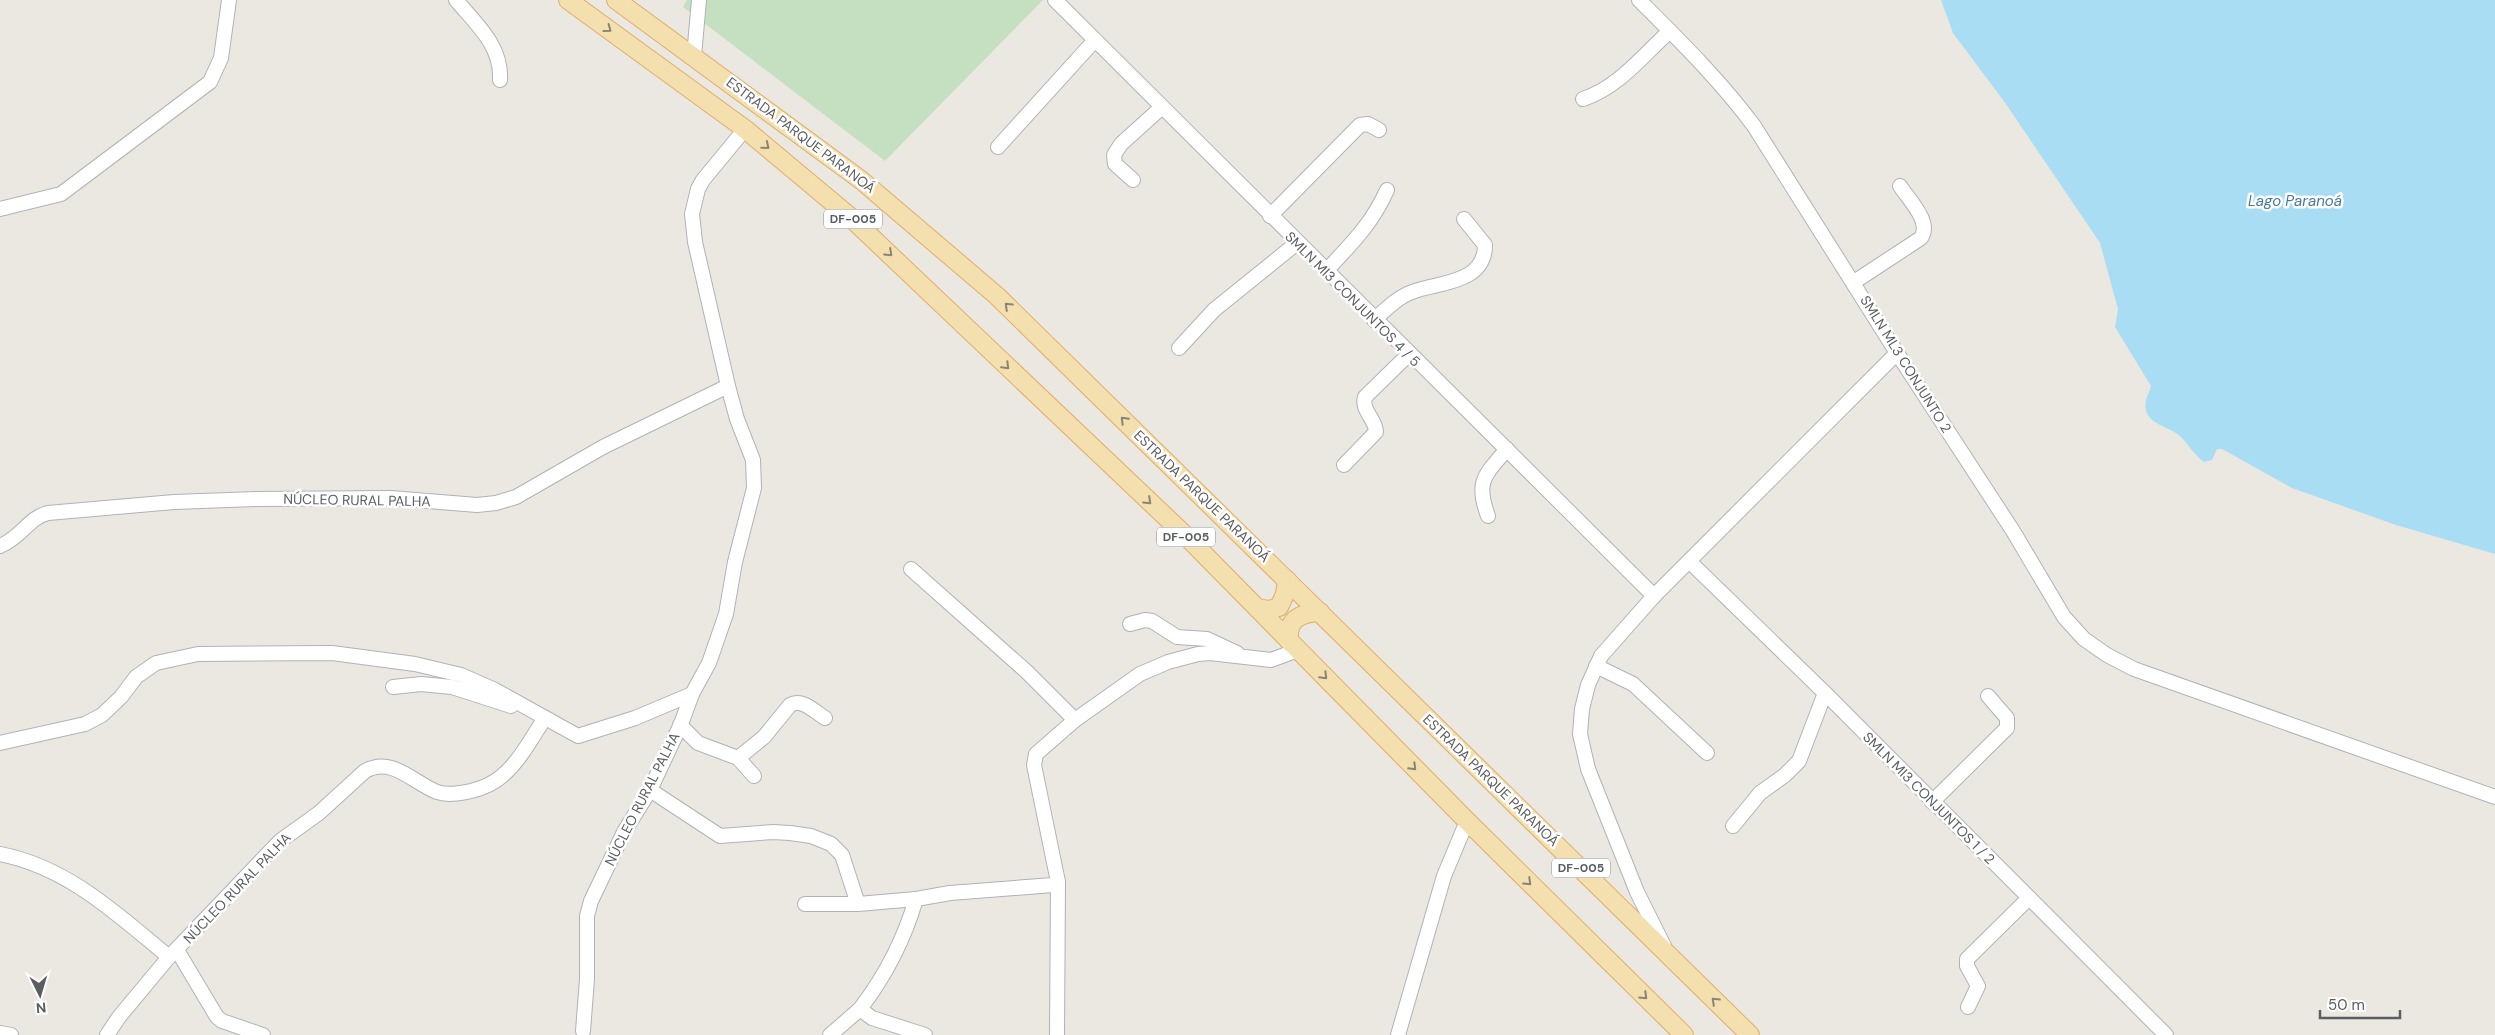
<svg xmlns="http://www.w3.org/2000/svg" width="2495" height="1035" viewBox="0 0 2495 1035" font-family="'DM Sans',sans-serif">
  <rect width="100%" height="100%" fill="#ebe8e2"/>
  <polygon fill="#c5e0c1" points="687,0 1043,0 885,161 683,7"/>
  <path fill="#a9ddf4" d="M 1941,0 L 2495,0 L 2495,554 L 2396,525 L 2292,488 L 2222,449 L 2217,449 L 2212,460 L 2204,462 C 2194,455 2189,445 2181,437 C 2169,425 2141,425 2146,400 C 2147,395 2150,391 2151,386 L 2115,327 L 2118,309 L 2100,243 L 2006,104 L 1953,33 Z"/>
  <g fill="none" stroke-linecap="round" stroke-linejoin="round">
    <g stroke="#afb3b6" stroke-width="16">
      <g id="minor">
        <path d="M 456,0 C 477,25 502,46 500,80"/>
        <polyline points="1055,0 1654,596"/>
        <path d="M 1639,0 C 1679,40 1720,80 1754,126 L 1897,353 L 2013,531 L 2064,617 L 2084,639 L 2107,655 L 2134,669 L 2495,797"/>
        <polyline points="694,56 699,0"/>
        <path d="M 1583,99 C 1619,87 1642,56 1670,31"/>
        <polyline points="998,147 1095,40"/>
        <polyline points="1133,180 1115,164 1114,155 1121,144 1162,107"/>
        <polyline points="0,209 61,194 210,82 221,58 229,0"/>
        <polyline points="1270,216 1360,125 1368,124 1379,130"/>
        <path d="M 1326,271 C 1351,244 1372,224 1387,190"/>
        <path d="M 1854,282 L 1921,238 C 1932,222 1909,200 1900,186"/>
        <path d="M 1374,320 C 1385,310 1398,297 1412,292 C 1438,282 1485,284 1485,245 L 1464,219"/>
        <polyline points="1179,348 1214,310 1297,243"/>
        <path d="M 1344,465 L 1376,432 C 1376,419 1361,411 1365,397 L 1409,354"/>
        <path d="M 1488,516 C 1475,481 1485,475 1507,449"/>
        <path d="M 0,546 C 22,537 28,518 48,513 L 174,502 L 257,499 L 391,498 L 477,505 L 496,503 L 516,497 L 603,447 L 728,386"/>
        <polyline points="1690,562 1825,693 2166,1035"/>
        <polyline points="911,569 1027,672 1075,720"/>
        <polyline points="1130,624 1145,620 1152,621 1177,637 1207,639 1237,653"/>
        <polyline points="1596,666 1633,684 1707,753"/>
        <polyline points="393,687 421,684 452,687 511,706"/>
        <path d="M 680,725 L 698,743 L 738,758 L 764,737 L 790,705 C 802,698 814,711 825,718"/>
        <polyline points="0,743 85,724 102,715 121,697 136,677 156,663 198,654 332,653 415,664 461,675 495,690 578,736 635,718 692,694"/>
        <polyline points="738,758 754,776"/>
        <polyline points="650,790 720,836 773,832 790,833 811,836 831,844 842,855 858,904"/>
        <polyline points="1932,802 2007,728 2007,718 1988,696"/>
        <polyline points="1733,826 1760,793 1785,775 1799,761 1825,693"/>
        <path d="M 0,854 C 68,867 118,915 169,957"/>
        <polyline points="805,904 858,904 916,899"/>
        <polyline points="1664,946 1637,892 1588,769 1580,734 1582,709 1588,685 1601,656 1654,596 1897,353"/>
        <polyline points="177,950 217,1017 222,1021 263,1035"/>
        <polyline points="1968,1007 1978,986 1967,966 1967,959 2029,898"/>
        <polyline points="583,1031 587,979 587,916 591,901 624,832 650,790 681,724 692,694 709,663 726,614 735,562 754,488 753,460 737,419 728,386 695,242 692,214 698,189 703,180 745,129"/>
        <polyline points="0,1033 11,1035"/>
        <path d="M 107,1035 L 119,1017 L 169,957 L 280,841 L 319,813 L 365,771 C 392,756 412,782 437,792 C 448,796 461,793 471,791 C 483,788 493,784 502,776 C 520,761 532,737 545,718"/>
        <polyline points="830,1035 860,1009"/>
        <path d="M 925,1035 L 872,1018 L 860,1009 C 886,975 904,940 916,899 L 950,893 L 1053,885 L 1058,882 L 1034,765 L 1036,754 L 1075,720 L 1140,674 L 1168,662 L 1198,654 L 1210,653 L 1271,660 L 1298,650"/>
        <polyline points="1057,1035 1058,882"/>
        <polyline points="1398,1035 1444,876 1467,821"/>
      </g>
    </g>
    <g stroke="#dfad67" stroke-width="20">
      <g id="major">
        <polyline points="568,0 745,129 849,216 1188,538 1467,821 1684,1035"/>
        <polyline points="616,0 861,180 997,296 1750,1035"/>
        <polyline points="1257,608 1269,610 1279,607 1285,594 1287,580"/>
        <path d="M 1289,641 C 1287,619 1300,613 1320,612"/>
      </g>
    </g>
    <use href="#minor" stroke="#fff" stroke-width="14"/>
    <use href="#major" stroke="#f4dfae" stroke-width="18"/>
  </g>
  <defs><path id="oneway-chevron" d="M-2-3.5L2.5 0L-2 3.5" fill="none" stroke-width="1.6" stroke-linecap="round" stroke-linejoin="round" transform="scale(1.25)"/></defs>
  <g stroke="#888578">
    <use href="#oneway-chevron" transform="translate(608 29) rotate(36)"/>
    <use href="#oneway-chevron" transform="translate(766 146) rotate(40)"/>
    <use href="#oneway-chevron" transform="translate(889 253) rotate(43)"/>
    <use href="#oneway-chevron" transform="translate(1008 306) rotate(-136)"/>
    <use href="#oneway-chevron" transform="translate(1006 366) rotate(45)"/>
    <use href="#oneway-chevron" transform="translate(1124 420) rotate(-135)"/>
    <use href="#oneway-chevron" transform="translate(1148 501) rotate(43)"/>
    <use href="#oneway-chevron" transform="translate(1324 676) rotate(45)"/>
    <use href="#oneway-chevron" transform="translate(1413 767) rotate(45)"/>
    <use href="#oneway-chevron" transform="translate(1528 882) rotate(44)"/>
    <use href="#oneway-chevron" transform="translate(1644 996) rotate(44)"/>
    <use href="#oneway-chevron" transform="translate(1715 1001) rotate(-136)"/>
  </g>
  <g text-anchor="middle" dominant-baseline="central" stroke-width="5" stroke-linejoin="round" paint-order="stroke">
    <g fill="#fff" stroke="#8c8e90" stroke-width="1">
      <rect x="824" y="209.5" width="58" height="19" rx="4"/>
      <rect x="1157" y="527.5" width="58" height="19" rx="4"/>
      <rect x="1552" y="858.5" width="58" height="19" rx="4"/>
    </g>
    <g font-size="12" font-weight="bold" fill="#5a5e61">
      <text x="853" y="219">DF-005</text>
      <text x="1186" y="537">DF-005</text>
      <text x="1581" y="868">DF-005</text>
    </g>
    <g font-size="14" fill="#5a5e61" stroke="#fff">
      <text transform="translate(801 135) rotate(37)">ESTRADA PARQUE PARANOÁ</text>
      <text transform="translate(1353 299) rotate(45)">SMLN MI3 CONJUNTOS 4 / 5</text>
      <text transform="translate(1906 364) rotate(58)">SMLN ML3 CONJUNTO 2</text>
      <text transform="translate(1202 496) rotate(44)">ESTRADA PARQUE PARANOÁ</text>
      <text transform="translate(357 500) rotate(1)">NÚCLEO RURAL PALHA</text>
      <text transform="translate(1491 780) rotate(44)">ESTRADA PARQUE PARANOÁ</text>
      <text transform="translate(1929 798) rotate(45)">SMLN MI3 CONJUNTOS 1 / 2</text>
      <text transform="translate(642 799) rotate(-63)">NÚCLEO RURAL PALHA</text>
      <text transform="translate(237 888) rotate(-46)">NÚCLEO RURAL PALHA</text>
    </g>
    <g font-size="15" font-style="italic" fill="#477b9b" stroke="#fff">
      <text x="2295" y="201">Lago Paranoá</text>
    </g>
  </g>
  <g transform="translate(40 995) rotate(175)" stroke="#ffffff" stroke-width="4" paint-order="stroke">
  <path d="M0-4L9 19L0 12L-9 19Z" fill="#5a5e61"/>
  <text y="-8" font-size="14" font-weight="bold" text-anchor="middle" fill="#5a5e61">N</text>
  </g>
  <path d="M2320 1010v8h80v-8" fill="none" stroke="#5a5e61" stroke-width="2.5"/>
  <text x="2328" y="1010" font-size="15" fill="#5a5e61" stroke="#ffffff" stroke-width="4" paint-order="stroke">50 m</text>
</svg>
